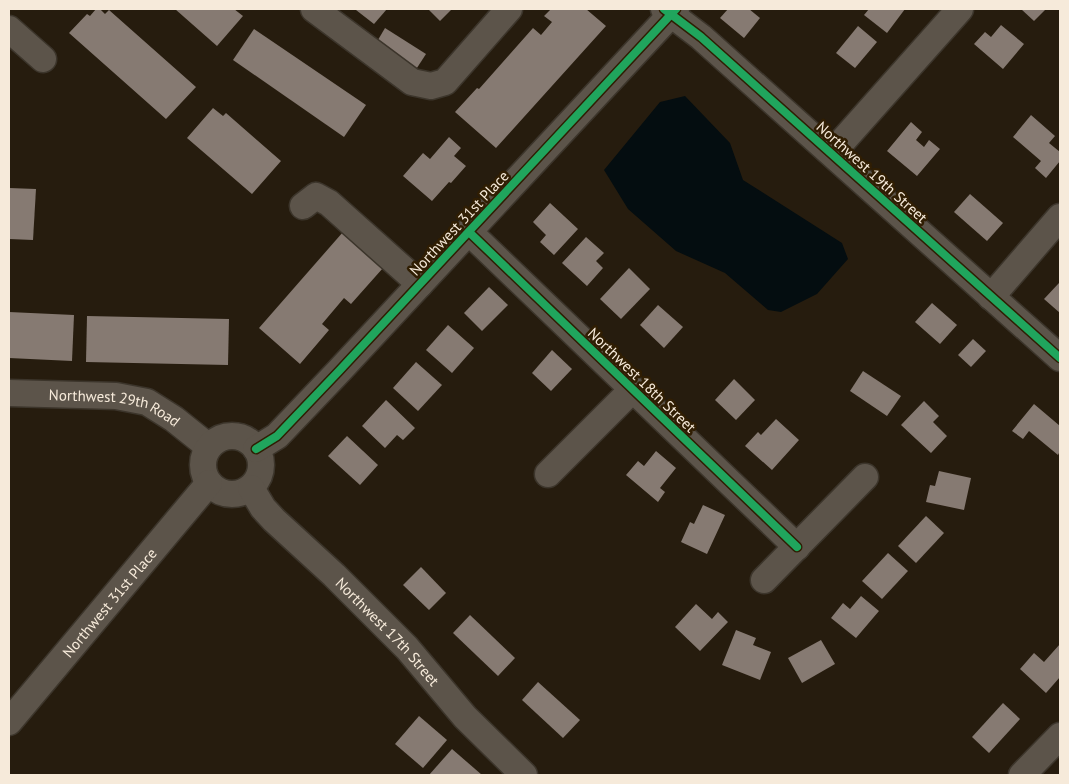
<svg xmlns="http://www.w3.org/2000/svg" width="1069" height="784" viewBox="0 0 1069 784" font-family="'PT Sans',sans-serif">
  <rect width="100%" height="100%" fill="#261c0e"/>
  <polygon fill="#040d10" points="685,96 730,143 743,180 842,243 848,259 817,294 781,312 768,310 725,273 676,251 628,209 604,170 660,102"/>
  <g fill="#867a72">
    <polygon points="96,9 100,9 105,14 109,10 196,87 166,119 69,33 87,14 90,16"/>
    <polygon points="175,9 234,9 243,16 217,46"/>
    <polygon points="357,9 387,9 374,24 356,10"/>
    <polygon points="428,9 452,9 440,21"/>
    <polygon points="551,9 586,9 606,26 496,148 455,112 477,88 479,89 533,28 541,35 552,22 544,16"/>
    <polygon points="728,9 749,9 760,18 744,38 720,18"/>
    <polygon points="869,9 905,9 887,33 864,15"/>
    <polygon points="1021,9 1046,9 1034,21"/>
    <polygon points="1001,25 1024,44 1003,69 974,44 985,32 991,37"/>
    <polygon points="858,26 877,42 855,68 836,53"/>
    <polygon points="385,28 426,54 415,71 375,45"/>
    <polygon points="254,29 366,105 344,137 233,60"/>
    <polygon points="213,108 223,116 226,113 281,161 252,194 187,138"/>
    <polygon points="1031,115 1055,136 1049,143 1060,152 1060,161 1046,178 1035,168 1041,161 1013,137"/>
    <polygon points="911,122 922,132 916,140 924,147 929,140 940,149 917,176 887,151"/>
    <polygon points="449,137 461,148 454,156 466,166 451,183 449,182 432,201 403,176 423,153 430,159"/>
    <polygon points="9,188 36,189 33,240 9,239"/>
    <polygon points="970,194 1003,223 987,241 954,212"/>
    <polygon points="550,203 578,229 554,255 540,242 546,235 533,222"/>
    <polygon points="343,232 383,268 351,304 344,298 322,324 329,330 300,364 259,328"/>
    <polygon points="586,237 604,253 596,261 603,268 587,286 562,263"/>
    <polygon points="629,268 650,289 621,319 600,299"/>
    <polygon points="1059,283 1060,285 1060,313 1044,299"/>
    <polygon points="489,287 508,305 482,331 464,313"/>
    <polygon points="932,303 957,325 940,344 915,322"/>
    <polygon points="658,305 683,327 664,348 640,325"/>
    <polygon points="9,312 74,315 72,361 9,358"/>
    <polygon points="87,316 229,319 228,365 86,362"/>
    <polygon points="448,325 474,348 452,373 426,350"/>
    <polygon points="973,339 986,351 971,367 958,355"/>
    <polygon points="552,350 572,369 551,391 532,373"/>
    <polygon points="416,362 442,385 418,411 393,388"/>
    <polygon points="863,371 901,396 887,416 850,391"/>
    <polygon points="734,379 755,400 736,420 715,400"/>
    <polygon points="386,400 415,428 403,440 397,435 385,448 362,426"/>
    <polygon points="924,401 939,416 933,422 947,436 931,453 901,425"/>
    <polygon points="1034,404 1060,426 1060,451 1058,455 1029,431 1023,439 1012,431"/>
    <polygon points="776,419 799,440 772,470 745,446 758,432 761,435"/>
    <polygon points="347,436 378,465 360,485 328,456"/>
    <polygon points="656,451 676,468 660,488 665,492 658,502 626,475 638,461 644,466"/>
    <polygon points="939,471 971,478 964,510 926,502 930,485 935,486"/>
    <polygon points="703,505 725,515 707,554 681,542 690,522 694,524"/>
    <polygon points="926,516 944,533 916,563 898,546"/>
    <polygon points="888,553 908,571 882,599 862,581"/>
    <polygon points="421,567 446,593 429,610 403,585"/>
    <polygon points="861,596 879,611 856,638 831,618 843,603 850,609"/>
    <polygon points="696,604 712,619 718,612 728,622 700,651 675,627"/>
    <polygon points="470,615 515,658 498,676 453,633"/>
    <polygon points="736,630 756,638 753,645 771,652 760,680 722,665"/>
    <polygon points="821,640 835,664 802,683 788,658"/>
    <polygon points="1060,644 1060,677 1046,693 1020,669 1034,653 1044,662"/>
    <polygon points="538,682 580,720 563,738 522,700"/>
    <polygon points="1003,703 1020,719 989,753 972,737"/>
    <polygon points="419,716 447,740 423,768 395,744"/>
    <polygon points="452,749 482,775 429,775"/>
  </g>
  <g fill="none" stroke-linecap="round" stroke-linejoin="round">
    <g stroke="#3c352b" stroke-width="29">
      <g id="minor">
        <polyline points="314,9 412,82 431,86 445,82 509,9"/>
        <polyline points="664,9 701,37 1060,358"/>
        <polyline points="9,29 43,59"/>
        <polyline points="832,153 960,9"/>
        <polyline points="303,206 316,196 329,203 420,284"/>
        <polyline points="469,232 797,547"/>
        <polyline points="991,297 1060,217"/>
        <path id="s1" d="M 9,393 L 116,396 L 147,402 L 174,419 L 209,447"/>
        <circle cx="232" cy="465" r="29"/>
        <polyline points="256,449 277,436 339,371 676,9"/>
        <polyline points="548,474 632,390"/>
        <path id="s2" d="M 251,488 L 263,508 L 274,520 L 334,575 L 407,648 L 465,717 L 524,775"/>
        <polyline points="764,580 865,477"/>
        <path id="s3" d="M 9,722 L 209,483"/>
        <polyline points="1022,775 1060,736"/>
      </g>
    </g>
    <use href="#minor" stroke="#5c544a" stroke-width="26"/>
    <g stroke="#301e03" stroke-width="11">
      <g id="cycleway">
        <polyline points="664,9 701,37 1060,358"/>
        <polyline points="469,232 797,547"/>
        <polyline points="256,449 277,436 339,371 676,9"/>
      </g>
    </g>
    <use href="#cycleway" stroke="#20a55d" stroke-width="8"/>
  </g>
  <g text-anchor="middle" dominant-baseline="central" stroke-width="5" stroke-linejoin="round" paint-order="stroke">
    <g font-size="15" fill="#f6eada" stroke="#301e03">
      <text transform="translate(872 172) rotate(42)">Northwest 19th Street</text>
      <text transform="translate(459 223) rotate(-47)">Northwest 31st Place</text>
      <text transform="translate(642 380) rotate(44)">Northwest 18th Street</text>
      <text stroke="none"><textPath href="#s1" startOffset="108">Northwest 29th Road</textPath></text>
      <text stroke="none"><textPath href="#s3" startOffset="156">Northwest 31st Place</textPath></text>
      <text stroke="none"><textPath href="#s2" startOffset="199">Northwest 17th Street</textPath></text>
    </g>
  </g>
  <rect width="1069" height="784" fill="none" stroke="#f6eada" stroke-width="20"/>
</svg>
